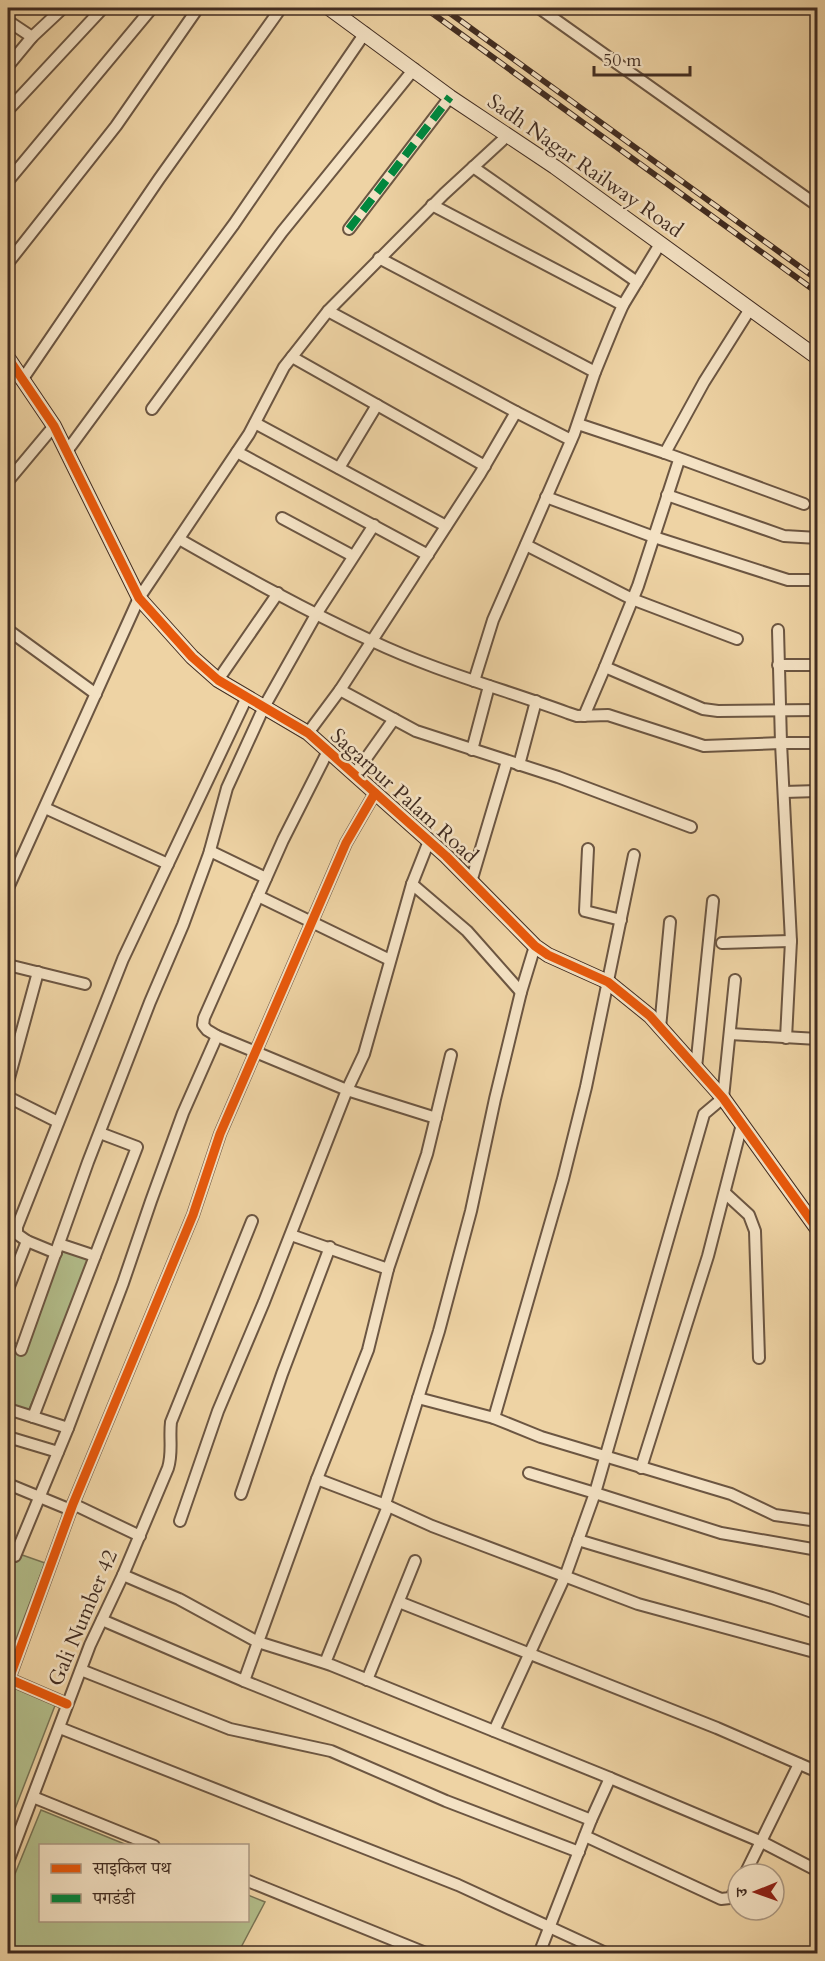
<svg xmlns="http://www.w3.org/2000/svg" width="825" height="1961" viewBox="0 0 825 1961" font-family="Cardo,'Noto Serif Devanagari',serif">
  <rect width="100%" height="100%" fill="#eed3a4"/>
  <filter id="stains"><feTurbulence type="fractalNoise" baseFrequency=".00333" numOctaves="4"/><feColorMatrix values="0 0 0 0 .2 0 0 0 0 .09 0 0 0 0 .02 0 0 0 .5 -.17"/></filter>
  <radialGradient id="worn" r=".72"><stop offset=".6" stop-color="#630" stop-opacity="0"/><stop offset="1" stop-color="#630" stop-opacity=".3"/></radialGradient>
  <g fill="#b3be8b" stroke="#7a7556" stroke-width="1.5">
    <polygon points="60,1248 93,1258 27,1414 8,1407 8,1340 25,1347"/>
    <polygon points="8,1550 45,1563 8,1660"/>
    <polygon points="8,1683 56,1703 8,1827"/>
    <polygon points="41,1810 127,1845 40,1846 40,1920 248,1920 248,1895 265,1902 238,1953 8,1953 8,1891"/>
  </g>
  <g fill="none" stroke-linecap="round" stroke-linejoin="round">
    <g stroke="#6c5642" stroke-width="14">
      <g id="street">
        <polyline points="539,8 818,206"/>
        <polyline points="8,21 32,37"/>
        <polyline points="8,66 32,37 63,8"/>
        <polyline points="8,110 103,8"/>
        <polyline points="473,167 637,282"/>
        <polyline points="8,181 152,8"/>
        <polyline points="432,205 623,305"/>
        <polyline points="349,229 450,97"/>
        <polyline points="379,258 595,372"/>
        <polyline points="8,263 116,126 198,8"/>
        <polyline points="750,309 704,382 665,453 804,504"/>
        <polyline points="328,311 516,412 480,474 340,690"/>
        <polyline points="292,357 485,466"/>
        <polyline points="22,380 159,179 281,8"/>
        <polyline points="152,409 282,232 414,69"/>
        <polyline points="516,412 571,440"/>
        <polyline points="255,423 446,526"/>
        <polyline points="578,424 665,453"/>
        <polyline points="67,451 234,224 365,33"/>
        <polyline points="237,452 428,555"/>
        <polyline points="679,460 638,586 605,667 703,709 718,711 818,710"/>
        <polyline points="339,468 377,405"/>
        <polyline points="8,481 54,426"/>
        <polyline points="667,495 784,536 818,538"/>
        <polyline points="546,497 654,537 788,580 818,580"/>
        <polyline points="282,518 353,556"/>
        <path d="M 179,539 C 242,575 306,611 372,641 C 435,671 503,689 568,713 L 577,716 L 608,715 L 704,746 L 781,743 L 818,743"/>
        <polyline points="526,545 632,599 737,639"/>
        <polyline points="8,630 96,694"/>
        <polyline points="778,630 781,743 791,941 786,1038"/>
        <polyline points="778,665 818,665"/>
        <polyline points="218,680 278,593"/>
        <polyline points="474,681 493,620 574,434 595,372 615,323 623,305 660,244"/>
        <polyline points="584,716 605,667"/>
        <polyline points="308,733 340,690 416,731 558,777 691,827"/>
        <polyline points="472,750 489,686"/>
        <polyline points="328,751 283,840 204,1018 203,1025 207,1030 217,1036 347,1090 436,1118"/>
        <polyline points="519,765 536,701"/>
        <polyline points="355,774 394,719"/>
        <polyline points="784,792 818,791"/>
        <polyline points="45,808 168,864"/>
        <polyline points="588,849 585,911 621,920"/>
        <polyline points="210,851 266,878"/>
        <polyline points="471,882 507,761"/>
        <polyline points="412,884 467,931 521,992"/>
        <polyline points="8,888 139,598 249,434 284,367 328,311 444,194 507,136"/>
        <polyline points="258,896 390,960"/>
        <polyline points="722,943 791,941"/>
        <polyline points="8,965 85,984"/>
        <polyline points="735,980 723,1098 704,1114 595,1493 721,1533 818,1550"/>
        <polyline points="660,1028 670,922"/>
        <polyline points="730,1034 818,1039"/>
        <polyline points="696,1068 713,901"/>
        <polyline points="8,1082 38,972"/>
        <polyline points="8,1097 58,1122"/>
        <polyline points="725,1193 749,1215 755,1231 759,1358"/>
        <polyline points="291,1235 388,1269 427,1154 451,1055"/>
        <polyline points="59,1244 95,1256"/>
        <polyline points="56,1253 27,1241 17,1234 17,1227 123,959 247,697"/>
        <polyline points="8,1289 27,1241"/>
        <polyline points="21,1350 88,1162 150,1002 183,925 209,854 227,788 264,707 317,613 374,525"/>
        <polyline points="418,1398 494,1418 541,1437 731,1494 775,1515 818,1521"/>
        <polyline points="8,1409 68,1428"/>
        <polyline points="33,1417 137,1147 100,1133"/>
        <polyline points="494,1418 563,1179 586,1087 634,855"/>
        <polyline points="8,1437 58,1452"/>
        <polyline points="641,1468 708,1256 742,1124"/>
        <polyline points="317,1479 368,1350 388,1269"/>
        <polyline points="8,1484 71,1510"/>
        <polyline points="241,1494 282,1374 330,1247"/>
        <polyline points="73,1504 140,1536"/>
        <polyline points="385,1504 439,1331 471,1211 495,1099 521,992 535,946"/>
        <polyline points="388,1506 432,1526 638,1604 818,1653"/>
        <polyline points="180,1521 218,1411 264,1302 347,1090 364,1054 412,884 429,841"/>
        <polyline points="578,1540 772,1598 818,1614"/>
        <polyline points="15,1556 68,1428 123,1283 151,1201 183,1113 217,1036"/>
        <polyline points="123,1575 179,1599 258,1642 244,1681 591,1820"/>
        <polyline points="399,1602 717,1728 818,1772"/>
        <polyline points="102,1620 244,1681"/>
        <polyline points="325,1663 388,1506 317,1479 258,1642 325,1663 331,1665 610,1778 591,1820 539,1954"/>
        <polyline points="81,1670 230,1729 331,1751 446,1801 579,1852"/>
        <polyline points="367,1680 415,1561"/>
        <polyline points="67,1704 9,1679 73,1504 193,1215 220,1134 346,843 375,793"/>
        <polyline points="60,1728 458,1885 608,1954"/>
        <polyline points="494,1731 566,1574 595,1493 529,1473"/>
        <polyline points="610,1778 762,1842 818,1871"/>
        <polyline points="33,1797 154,1846"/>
        <polyline points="585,1836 721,1899 730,1898 738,1887"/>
        <path d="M 8,1862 L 90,1645 L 123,1575 L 168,1468 C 173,1452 169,1438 171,1422 L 252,1221"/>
        <polyline points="745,1874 799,1764"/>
        <polyline points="248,1881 428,1954"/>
      </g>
    </g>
    <g stroke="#412c21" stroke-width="16">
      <g id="secondary">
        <polyline points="329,8 450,97 555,167 818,358"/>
        <polyline points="8,358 54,426 139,598 192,657 218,680 308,733 446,856 535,946 548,955 608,982 650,1016 723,1098 818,1230"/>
      </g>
    </g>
    <use href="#street" stroke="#f4e2c4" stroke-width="10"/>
    <use href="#secondary" stroke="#f4e2c4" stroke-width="14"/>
    <g stroke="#412c21" stroke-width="6">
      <g id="rail">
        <polyline points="425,8 818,293"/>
        <polyline points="443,8 818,280"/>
      </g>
    </g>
    <use href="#rail" stroke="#f4e2c4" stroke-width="4" stroke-dasharray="11" stroke-linecap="butt"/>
    <polyline stroke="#00873e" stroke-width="8" stroke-dasharray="15 8" stroke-linecap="butt" points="349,229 450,97"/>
    <g stroke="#f4e2c4" stroke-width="13">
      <g id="cycleway">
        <polyline points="8,358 54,426 139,598 192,657 218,680 308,733 446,856 535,946 548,955 608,982 650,1016 723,1098 818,1230"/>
        <polyline points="67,1704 9,1679 73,1504 193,1215 220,1134 346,843 375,793"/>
      </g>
    </g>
    <use href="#cycleway" stroke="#e8590c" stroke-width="9"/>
  </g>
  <g text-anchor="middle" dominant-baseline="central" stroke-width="5" stroke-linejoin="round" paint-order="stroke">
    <g font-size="21" fill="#412c21" stroke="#f4e2c4">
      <text transform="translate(585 166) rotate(35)">Sadh Nagar Railway Road</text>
      <text transform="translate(404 796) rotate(42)">Sagarpur Palam Road</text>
      <text transform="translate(83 1618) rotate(-67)">Gali Number 42</text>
    </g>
  </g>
  <rect width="825" height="1961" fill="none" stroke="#eed3a4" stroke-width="30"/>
  <rect x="9" y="9" width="807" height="1943" fill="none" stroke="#412c21" stroke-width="3"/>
  <rect x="15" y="15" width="795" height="1931" fill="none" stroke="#412c21" stroke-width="1.5"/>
  <rect x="39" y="1844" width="210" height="78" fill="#f4e2c4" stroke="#ac9983" stroke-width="1.5"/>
  <rect x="51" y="1864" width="30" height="9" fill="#e8590c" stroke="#ac9983" stroke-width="1.5"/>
  <text x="93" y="1874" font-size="18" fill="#412c21">साइकिल पथ</text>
  <rect x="51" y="1894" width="30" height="9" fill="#00873e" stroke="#ac9983" stroke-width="1.5"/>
  <text x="93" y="1904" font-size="18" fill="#412c21">पगडंडी</text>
  <g transform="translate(756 1892) rotate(269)"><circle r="28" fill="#f4e2c4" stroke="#ac9983" stroke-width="1.5"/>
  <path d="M0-4.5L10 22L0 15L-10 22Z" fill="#8f2418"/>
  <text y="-9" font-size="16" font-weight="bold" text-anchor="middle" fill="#412c21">उ</text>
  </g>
  <path d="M594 66v9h96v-9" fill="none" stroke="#412c21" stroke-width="3"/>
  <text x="603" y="66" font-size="18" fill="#412c21" stroke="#f4e2c4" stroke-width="4.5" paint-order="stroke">50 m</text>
  <rect width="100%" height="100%" filter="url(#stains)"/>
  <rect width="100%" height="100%" fill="url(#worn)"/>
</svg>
